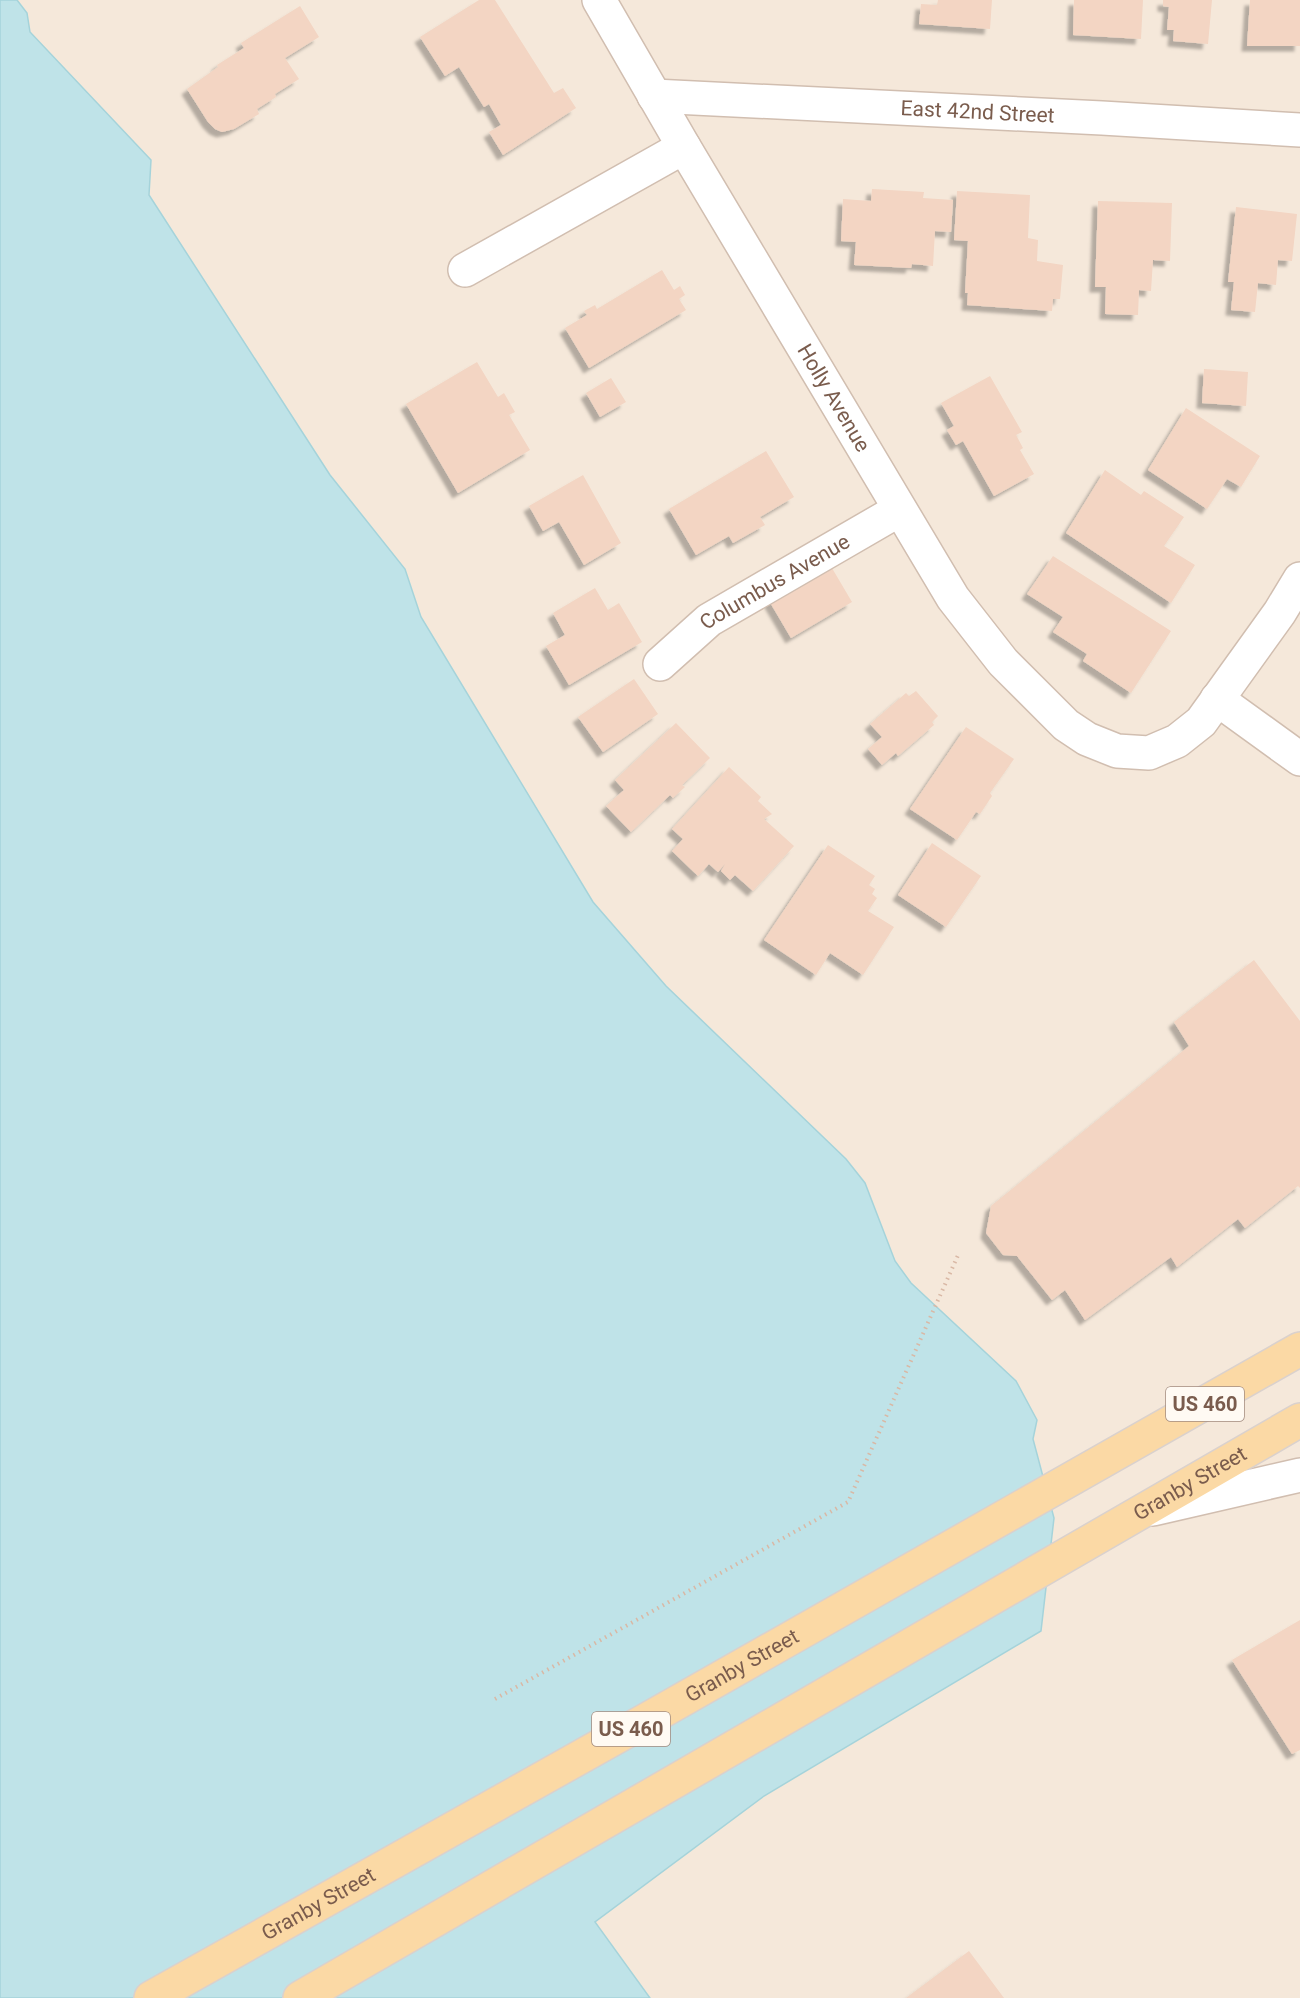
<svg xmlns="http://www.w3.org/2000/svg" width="1300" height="1998" viewBox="0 0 1300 1998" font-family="Roboto,sans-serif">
  <defs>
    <filter id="shadow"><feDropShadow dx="-5.5" dy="5.5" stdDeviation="1.5" flood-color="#0004"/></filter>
  </defs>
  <rect width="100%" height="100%" fill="#fdf6ec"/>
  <polygon fill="#f5e8da" points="17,0 1300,0 1300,1998 650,1998 594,1922 764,1796 1054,1518 1033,1439 1037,1420 1016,1381 911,1283 895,1261 865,1183 666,986 593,902 421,617 405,569 330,475 149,195 151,160 30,32 27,13"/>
  <polygon fill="#bfe3e8" stroke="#a5d3da" stroke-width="1.5" points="0,0 17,0 27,13 30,32 151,160 149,195 330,475 405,569 421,617 593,902 666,986 846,1159 865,1183 895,1261 911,1283 1016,1381 1037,1420 1033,1439 1054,1518 1041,1631 764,1796 595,1922 650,1998 0,1998"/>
  <g fill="#f3d5c3" filter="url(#shadow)">
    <polygon points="479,0 495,0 554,93 563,88 576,108 503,155 489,132 501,125 489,104 484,107 459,67 445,76 420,37"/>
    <polygon points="938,0 992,0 990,29 919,24 921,4 937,5"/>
    <polygon points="1074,0 1143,0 1141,39 1073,35"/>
    <polygon points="1163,0 1212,0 1208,44 1173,41 1174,30 1167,30 1169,7 1163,6"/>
    <polygon points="1250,0 1300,0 1300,46 1247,46"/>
    <polygon points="300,6 319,37 285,58 299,79 275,94 276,97 257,109 259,114 234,129 222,132 215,129 208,122 187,89 218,67 217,65 244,48 241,43"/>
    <polygon points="872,189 924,192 923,198 953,200 951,232 935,231 933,266 912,264 911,268 854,265 856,242 841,241 843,199 871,201"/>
    <polygon points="957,191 1030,195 1028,238 1038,240 1037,261 1063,265 1060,299 1053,299 1052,311 967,305 968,293 965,293 968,241 954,240"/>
    <polygon points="1098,201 1172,203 1170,261 1153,260 1151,291 1139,290 1138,315 1105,314 1106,287 1095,287"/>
    <polygon points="1236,207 1297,214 1292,261 1278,260 1276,285 1258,283 1255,312 1231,310 1234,282 1228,282"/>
    <polygon points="662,270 674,290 680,286 685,295 679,299 686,310 589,368 565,328 587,315 584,311 595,305 597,309"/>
    <polygon points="477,362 498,397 504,393 515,412 509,415 530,450 458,493 406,404"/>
    <polygon points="1204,369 1248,372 1246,406 1202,403"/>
    <polygon points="990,376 1022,432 1016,435 1023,448 1020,450 1034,474 994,496 963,441 956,445 947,430 954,426 941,403"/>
    <polygon points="611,378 626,402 600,417 586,393"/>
    <polygon points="1186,408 1260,456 1241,487 1227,479 1207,509 1148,470"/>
    <polygon points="766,451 794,497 760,517 765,525 733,543 729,536 696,555 669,509"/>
    <polygon points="1105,470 1141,495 1144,491 1184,517 1164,546 1195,565 1171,603 1066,533"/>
    <polygon points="583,475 621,543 584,565 559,522 543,531 529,506"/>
    <polygon points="1053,556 1171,631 1131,693 1083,661 1087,654 1053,632 1063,617 1027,594"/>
    <polygon points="829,563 852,602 791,638 768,599"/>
    <polygon points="595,588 608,610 619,603 642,642 569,685 546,646 565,635 553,613"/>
    <polygon points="634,679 658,714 603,752 578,717"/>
    <polygon points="916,691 938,716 932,722 934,725 898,756 896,753 882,765 868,749 882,737 870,724 906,693 909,696"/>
    <polygon points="676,723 710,758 682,785 685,787 673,798 670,795 631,832 606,806 624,790 615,780"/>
    <polygon points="966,727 1014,759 990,793 992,796 980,814 976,812 957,840 910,809"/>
    <polygon points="729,767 761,797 758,801 772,814 764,819 794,846 753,891 735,875 730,880 721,871 725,864 718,872 709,864 698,876 672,851 683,839 672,829"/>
    <polygon points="932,843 981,876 946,927 898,895"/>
    <polygon points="828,845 875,876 869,885 875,889 872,894 877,898 868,911 894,927 863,975 830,953 816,975 764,940"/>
    <polygon points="1254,960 1300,1021 1300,1188 1298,1186 1245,1228 1238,1219 1177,1267 1171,1257 1085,1320 1065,1290 1052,1300 1017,1256 1003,1255 986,1233 991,1206 1189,1046 1174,1022"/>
    <polygon points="1300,1620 1300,1750 1292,1754 1232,1660"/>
    <polygon points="969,1951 1004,1998 906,1998"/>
  </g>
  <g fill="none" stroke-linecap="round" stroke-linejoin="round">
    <g stroke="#d1beb0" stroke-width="36">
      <g id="minor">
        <path id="s1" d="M 599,0 L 684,147 L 953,598 L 1003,662 L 1066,725 L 1087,739 L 1117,751 L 1149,753 L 1177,741 L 1201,722 L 1280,612 L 1300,579"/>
        <path id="s2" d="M 654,96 L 1102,118 L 1300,130"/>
        <polyline points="465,270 684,147"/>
        <path id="s3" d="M 660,664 L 709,620 L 899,510"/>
        <polyline points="1217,699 1300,759"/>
        <polyline points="1153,1509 1300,1475"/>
      </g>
    </g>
    <g stroke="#dad1cd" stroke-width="36">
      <g id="major">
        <path id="s4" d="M 151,1998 L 650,1718 L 1300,1349"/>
        <path id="s5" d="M 300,1998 L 1300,1420"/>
      </g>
    </g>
    <polyline stroke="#d9b8a5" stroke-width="4" stroke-dasharray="1.5 4.5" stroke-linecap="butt" points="495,1699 848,1502 959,1253"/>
    <use href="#minor" stroke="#fff" stroke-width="33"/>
    <use href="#major" stroke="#fbd9a5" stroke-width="33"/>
  </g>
  <g text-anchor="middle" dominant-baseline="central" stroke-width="4.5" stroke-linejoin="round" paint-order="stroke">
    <g fill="#fffaf3" stroke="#a28b7f" stroke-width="1.5">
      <rect x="1166" y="1387" width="78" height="34" rx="4.5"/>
      <rect x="592" y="1712" width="78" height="34" rx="4.5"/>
    </g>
    <g font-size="20" font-weight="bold" fill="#7a5c4d">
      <text x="1205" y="1404">US 460</text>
      <text x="631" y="1729">US 460</text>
    </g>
    <g font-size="21" fill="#7a5c4d" stroke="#fffaf3">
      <text stroke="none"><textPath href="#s2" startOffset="324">East 42nd Street</textPath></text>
      <text stroke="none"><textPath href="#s1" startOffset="462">Holly Avenue</textPath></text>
      <text stroke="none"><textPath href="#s3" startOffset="142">Columbus Avenue</textPath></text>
      <text stroke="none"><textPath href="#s5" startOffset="1028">Granby Street</textPath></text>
      <text stroke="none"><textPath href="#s4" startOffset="678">Granby Street</textPath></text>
      <text stroke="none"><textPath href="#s4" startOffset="192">Granby Street</textPath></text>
    </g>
  </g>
</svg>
